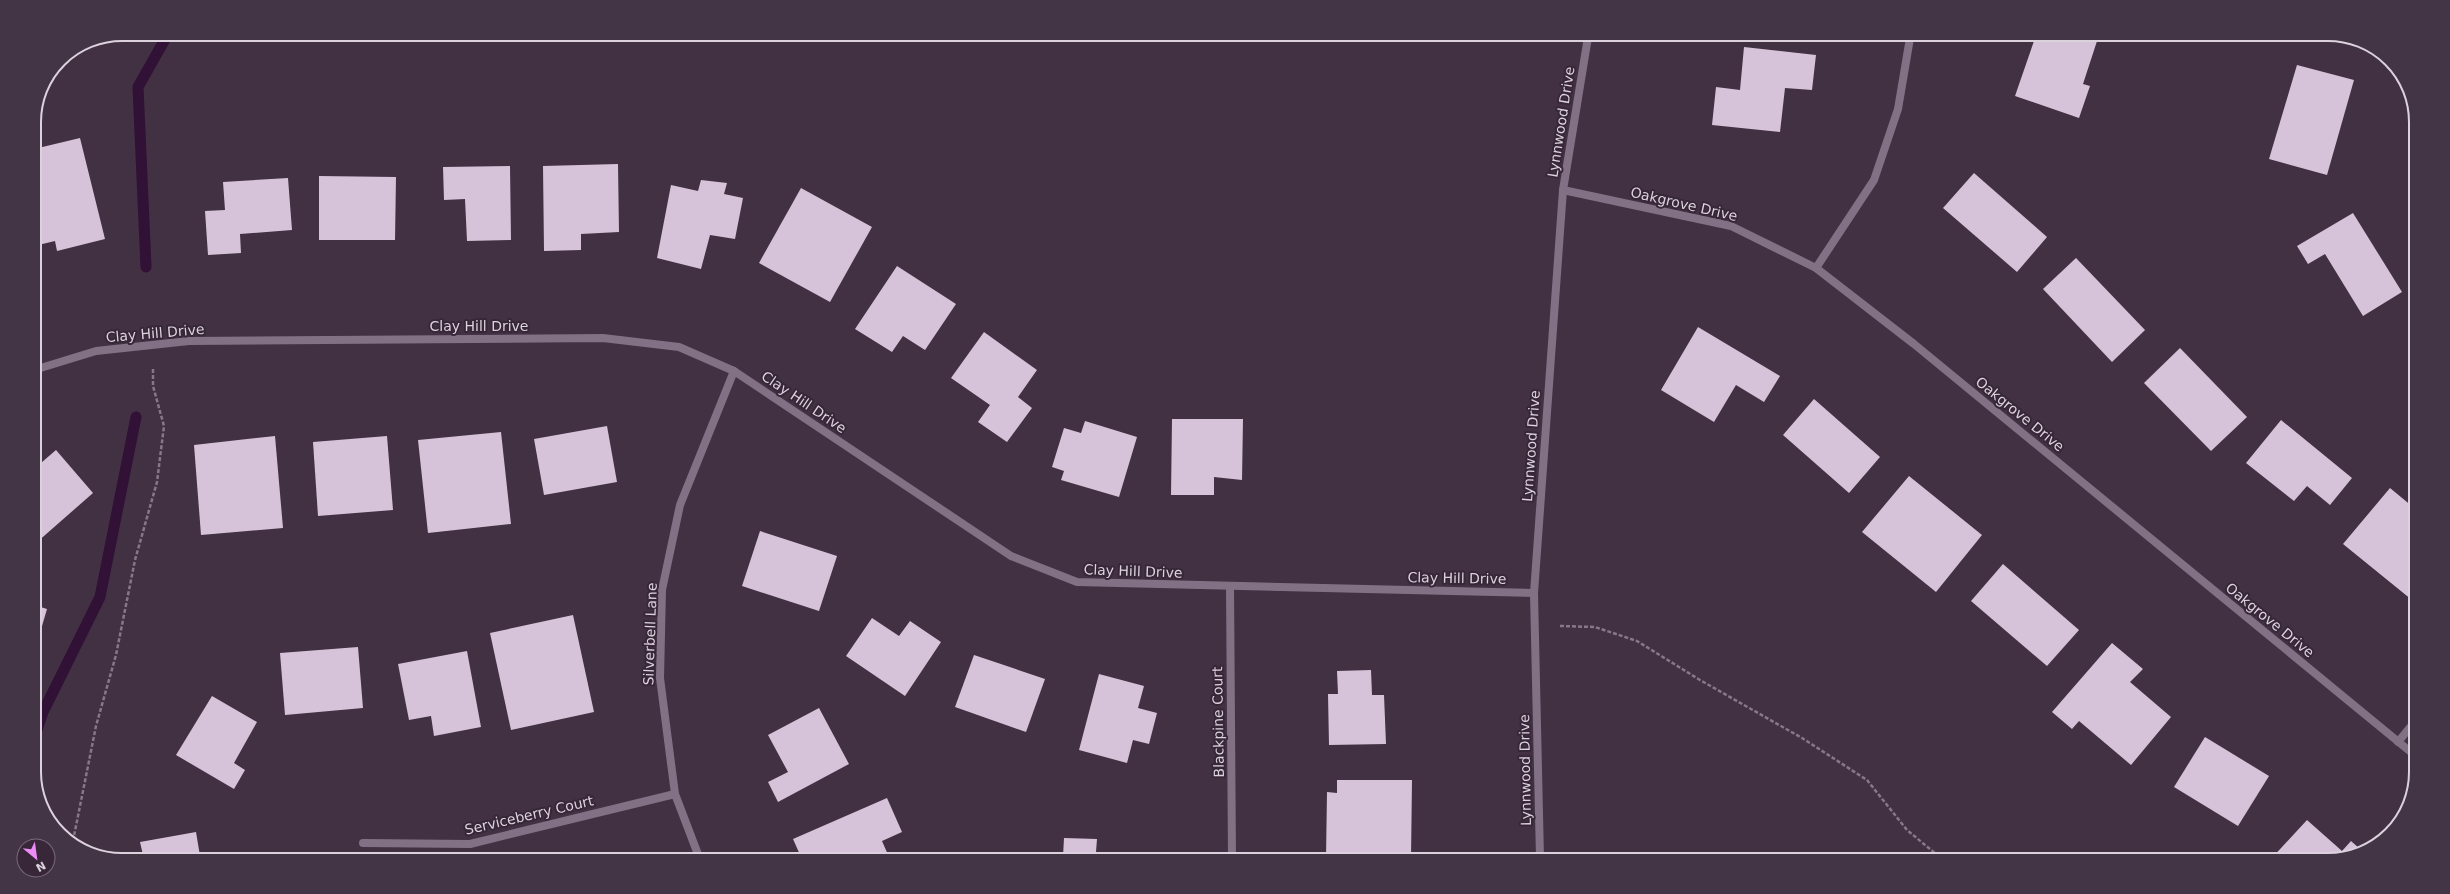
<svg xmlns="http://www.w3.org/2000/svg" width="2450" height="894" viewBox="0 0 2450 894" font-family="'DejaVu Sans',sans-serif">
  <rect width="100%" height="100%" fill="#413143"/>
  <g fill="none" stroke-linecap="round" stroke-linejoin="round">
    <g stroke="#311135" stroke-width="11">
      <polyline points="146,267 138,87 168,34"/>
      <polyline points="34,739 43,712 100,597 136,417"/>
    </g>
  </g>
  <g fill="#d7c3d9">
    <polygon points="2035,38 2098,38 2083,84 2090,86 2079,118 2015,96"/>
    <polygon points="1744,47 1816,55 1812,90 1785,88 1780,132 1712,125 1716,87 1740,90"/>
    <polygon points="2297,65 2354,80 2327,175 2269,159"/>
    <polygon points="80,138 105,239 57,251 55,241 34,246 34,149"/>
    <polygon points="618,164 619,232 581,234 581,250 544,251 543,166"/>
    <polygon points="510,166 511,240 467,241 465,199 444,200 443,167"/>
    <polygon points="1974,173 2047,237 2017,272 1943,208"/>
    <polygon points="319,176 396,177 395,240 319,240"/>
    <polygon points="288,178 292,230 240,234 241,253 208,255 205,211 225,210 223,182"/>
    <polygon points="701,180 727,183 724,194 743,198 735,239 710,235 701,269 657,258 671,185 698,191"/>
    <polygon points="801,188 872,227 830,302 759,263"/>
    <polygon points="2353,213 2402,292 2363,316 2325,254 2308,264 2297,246"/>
    <polygon points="2076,258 2145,330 2112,362 2043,289"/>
    <polygon points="897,266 956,304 925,350 903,336 892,352 855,329"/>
    <polygon points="1698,327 1780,376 1764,402 1736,385 1714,422 1661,390"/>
    <polygon points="984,332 1037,370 1018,397 1032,408 1007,442 978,422 990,405 951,378"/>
    <polygon points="2180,348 2247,417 2211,451 2144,383"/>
    <polygon points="1814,399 1880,457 1849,493 1783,435"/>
    <polygon points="1172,419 1243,419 1242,480 1214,477 1214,495 1171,495"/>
    <polygon points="2281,420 2352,478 2330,505 2307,486 2294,501 2246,463"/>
    <polygon points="1085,421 1137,437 1119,497 1061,480 1064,471 1052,467 1064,428 1081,433"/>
    <polygon points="607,426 617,482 544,495 534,439"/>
    <polygon points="501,432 511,524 428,533 418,440"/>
    <polygon points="275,436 283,528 201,535 194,445"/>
    <polygon points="387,436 393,510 318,516 313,442"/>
    <polygon points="56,450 93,493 36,543 34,540 34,469"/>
    <polygon points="1909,476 1982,535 1936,592 1862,532"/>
    <polygon points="2390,488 2413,507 2413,522 2409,528 2413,532 2412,600 2343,544"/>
    <polygon points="760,531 837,556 819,611 742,586"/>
    <polygon points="2003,564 2079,630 2047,666 1971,601"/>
    <polygon points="34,576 41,578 35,598 34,598"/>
    <polygon points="34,605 47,609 35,650 34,650"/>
    <polygon points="573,615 594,712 511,730 490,633"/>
    <polygon points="872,618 899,636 910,621 941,642 905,696 846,656"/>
    <polygon points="2112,643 2143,669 2130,682 2171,717 2131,765 2079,721 2072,729 2052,712"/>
    <polygon points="358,647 363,708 285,715 280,653"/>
    <polygon points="467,651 481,727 434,736 431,716 409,720 398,664"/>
    <polygon points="974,655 1045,679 1026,732 955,707"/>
    <polygon points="1371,670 1372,695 1384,695 1386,744 1329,745 1328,694 1338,694 1337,671"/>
    <polygon points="1099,674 1144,686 1138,708 1157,713 1149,744 1133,740 1127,763 1079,750"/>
    <polygon points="212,696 257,722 234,763 245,770 234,789 176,755"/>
    <polygon points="819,708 849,764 778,802 768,782 788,772 768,735"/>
    <polygon points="2205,737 2269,776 2238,826 2174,787"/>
    <polygon points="1337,780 1412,780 1411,858 1326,858 1327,792 1337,793"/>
    <polygon points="887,798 902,832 882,841 889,857 801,857 793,839"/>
    <polygon points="2307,820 2342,851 2351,841 2360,849 2328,860 2270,860"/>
    <polygon points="196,832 200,856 143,855 140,842"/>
    <polygon points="1064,838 1097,839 1096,852 1132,854 1131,858 1063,857"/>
  </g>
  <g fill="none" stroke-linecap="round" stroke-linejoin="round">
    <g stroke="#867887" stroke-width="2.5" stroke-dasharray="4 2" stroke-linecap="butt">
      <polyline points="1560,626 1595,627 1637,641 1700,680 1802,738 1867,780 1907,830 1942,859"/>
      <polyline points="73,841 96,726 116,655 135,560 157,482 164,426 153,386 153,367"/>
    </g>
    <g stroke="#827184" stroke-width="8">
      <polyline points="1563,190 1731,226 1816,268 1914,344 2412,753"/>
      <polyline points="1816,268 1874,180 1898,109 1910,38"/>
      <polyline points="34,370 96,351 189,341 603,338 679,347 734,371 1011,556 1077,582 1534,593"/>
      <polyline points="1230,586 1232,858"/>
      <polyline points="2398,742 2412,725"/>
      <polyline points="363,843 470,844 675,794"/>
      <polyline points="699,857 675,794 660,678 662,590 680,505 734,371"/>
    </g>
    <polyline stroke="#827184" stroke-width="8" points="1540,858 1534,593 1563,190 1588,37"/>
  </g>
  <g text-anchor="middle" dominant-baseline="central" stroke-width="4" stroke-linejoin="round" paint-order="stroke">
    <g font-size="14" fill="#dcd2dd" stroke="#372739">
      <text transform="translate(1561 122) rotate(-81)">Lynnwood Drive</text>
      <text transform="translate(1684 204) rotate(13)">Oakgrove Drive</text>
      <text x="479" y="326">Clay Hill Drive</text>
      <text transform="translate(155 333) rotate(-5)">Clay Hill Drive</text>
      <text transform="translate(804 402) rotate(34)">Clay Hill Drive</text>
      <text transform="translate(2020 414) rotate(39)">Oakgrove Drive</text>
      <text transform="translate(1531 446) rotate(-86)">Lynnwood Drive</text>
      <text transform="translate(1133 571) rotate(2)">Clay Hill Drive</text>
      <text transform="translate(1457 578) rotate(1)">Clay Hill Drive</text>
      <text transform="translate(2270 620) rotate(39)">Oakgrove Drive</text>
      <text transform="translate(650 634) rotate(-88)">Silverbell Lane</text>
      <text transform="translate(1218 722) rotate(-91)">Blackpine Court</text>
      <text transform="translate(1525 770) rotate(-91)">Lynnwood Drive</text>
      <text transform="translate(529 815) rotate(-13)">Serviceberry Court</text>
    </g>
  </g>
  <path d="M0 0H2450V894H0ZM122 41H2328A81 81 0 0 1 2409 122V772A81 81 0 0 1 2328 853H122A81 81 0 0 1 41 772V122A81 81 0 0 1 122 41Z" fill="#443546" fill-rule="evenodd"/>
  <path fill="none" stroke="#dcd2dd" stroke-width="2" d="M122 41H2328A81 81 0 0 1 2409 122V772A81 81 0 0 1 2328 853H122A81 81 0 0 1 41 772V122A81 81 0 0 1 122 41Z"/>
  <g transform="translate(36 858) rotate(151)"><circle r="19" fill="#372739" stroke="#796b7b"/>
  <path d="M0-3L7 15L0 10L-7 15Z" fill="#ed8cf9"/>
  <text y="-6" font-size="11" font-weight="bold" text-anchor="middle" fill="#dcd2dd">N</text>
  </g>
</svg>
